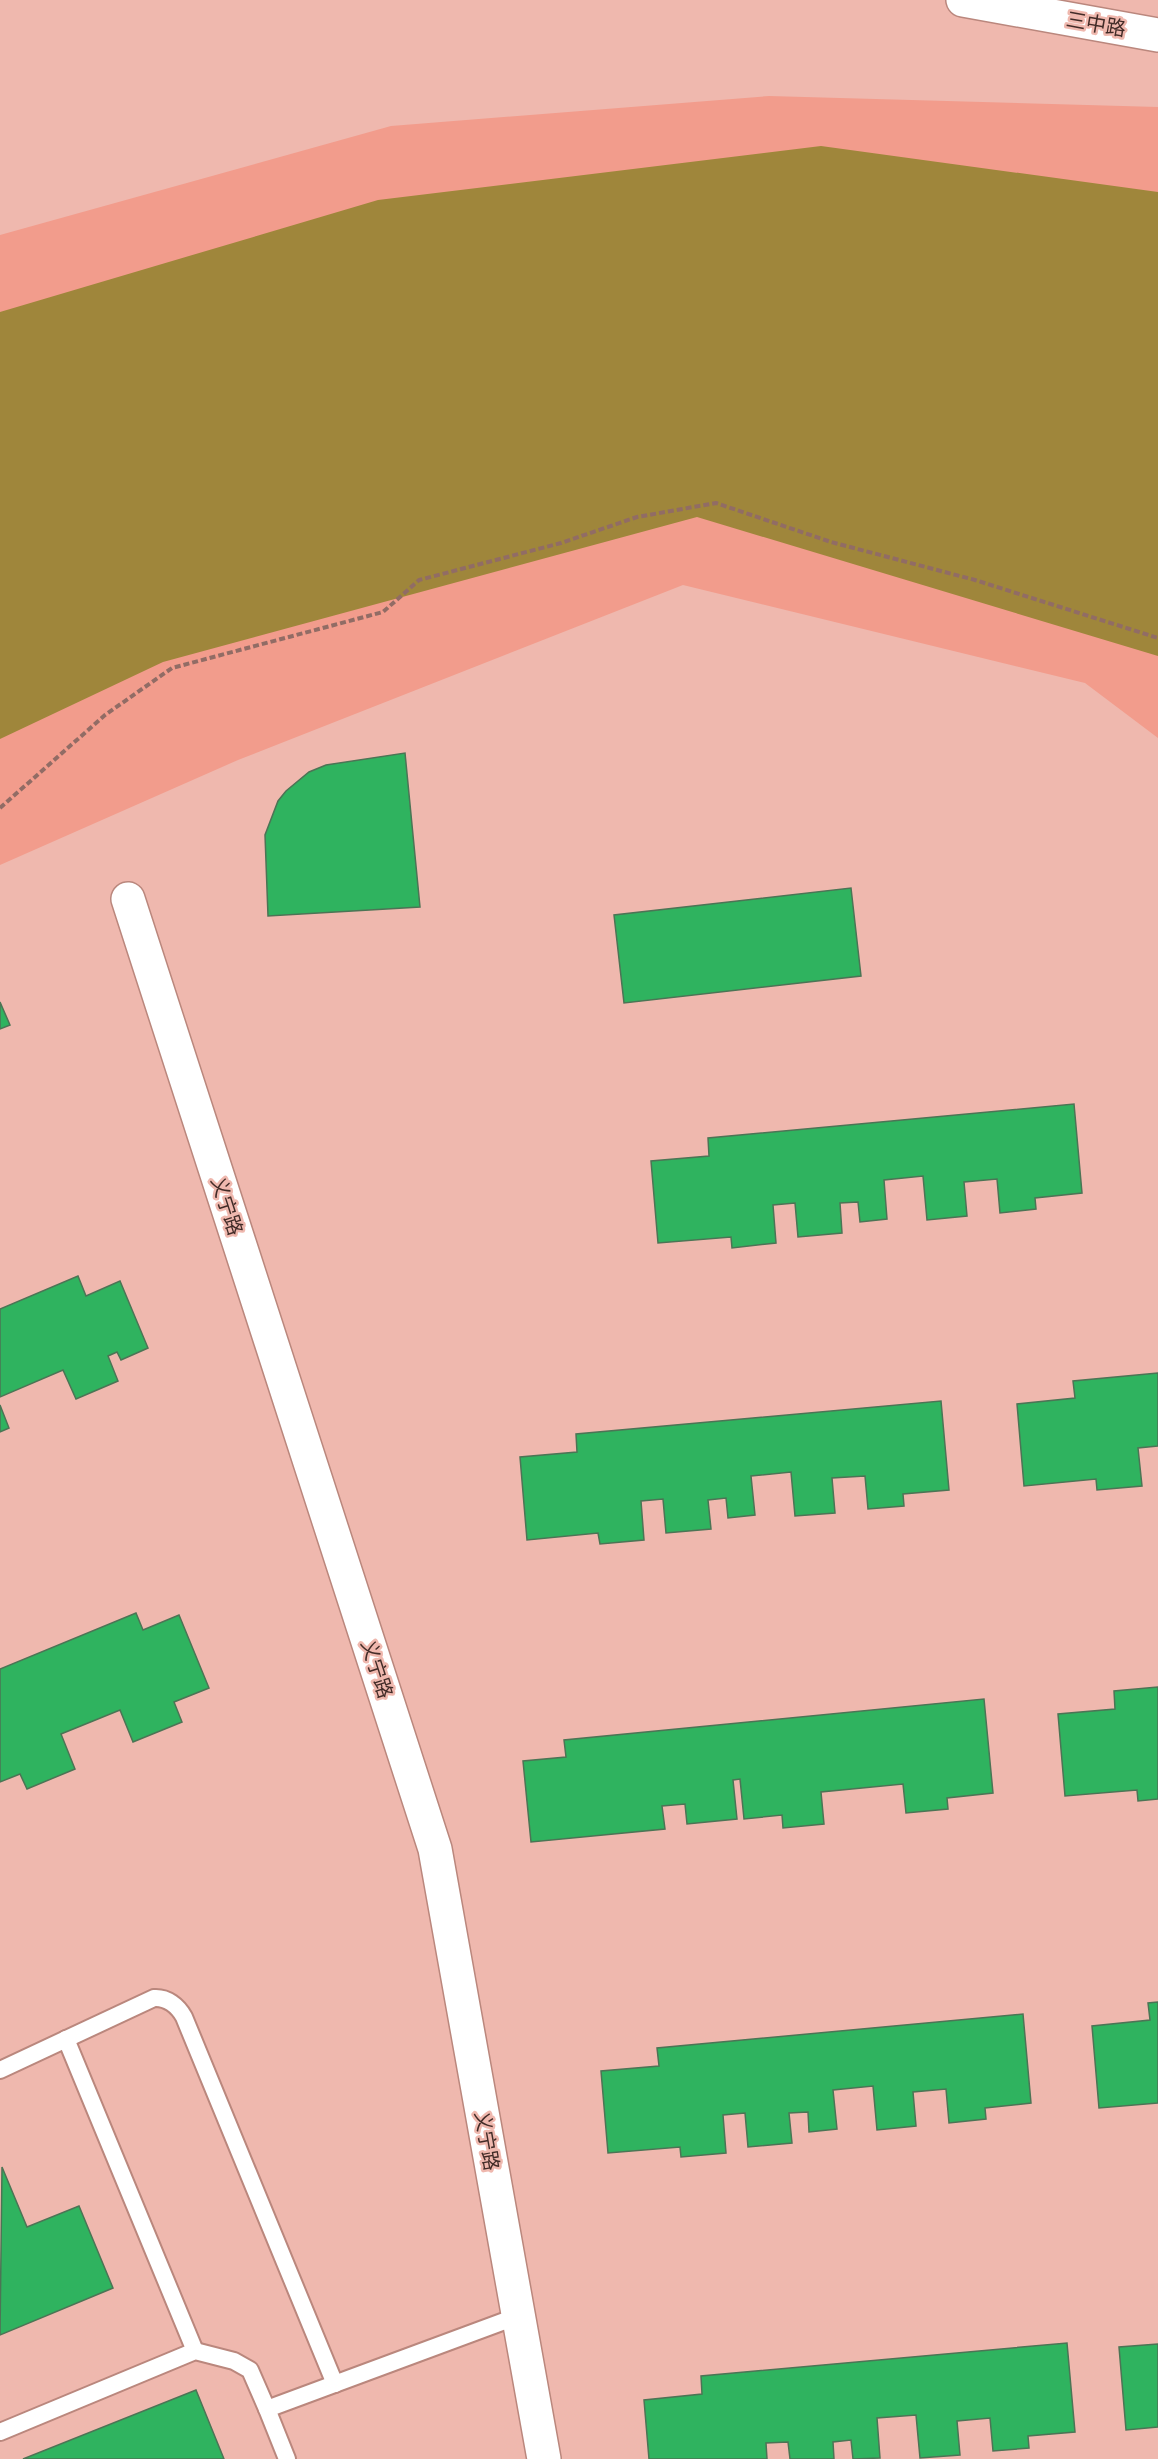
<svg xmlns="http://www.w3.org/2000/svg" width="1158" height="2459" viewBox="0 0 1158 2459" font-family="'Public Sans','Noto Sans SC',sans-serif">
  <rect width="100%" height="100%" fill="#efb8ae"/>
  <polygon fill="#f29c8c" points="769,96 1158,107 1158,738 1085,683 683,585 238,760 0,865 0,235 391,126"/>
  <polygon fill="#9f863b" points="821,146 1158,192 1158,656 697,517 163,662 0,739 0,312 378,200"/>
  <g fill="#2fb35f" stroke="#4c7455" stroke-width="1.5">
    <polygon points="405,753 420,907 268,916 265,835 278,801 286,791 309,772 326,765"/>
    <polygon points="851,888 861,976 624,1003 614,915"/>
    <polygon points="0,1002 10,1025 0,1029"/>
    <polygon points="1074,1104 1082,1193 1035,1198 1036,1209 1000,1213 997,1179 964,1182 967,1216 927,1220 923,1176 884,1180 887,1219 860,1222 858,1202 840,1203 842,1233 798,1237 795,1203 773,1205 776,1243 732,1248 731,1237 658,1243 651,1161 709,1156 708,1138"/>
    <polygon points="78,1276 86,1296 120,1281 148,1348 121,1360 117,1352 108,1356 118,1381 76,1399 63,1370 0,1397 0,1309"/>
    <polygon points="1158,1373 1158,1446 1138,1448 1142,1486 1097,1490 1096,1479 1024,1486 1017,1404 1075,1398 1073,1381"/>
    <polygon points="941,1401 949,1490 903,1494 904,1506 868,1509 865,1476 832,1478 835,1513 795,1516 791,1472 751,1476 755,1515 728,1518 726,1498 708,1500 711,1529 666,1533 663,1499 641,1501 644,1540 600,1544 598,1533 527,1540 520,1457 577,1452 576,1434"/>
    <polygon points="0,1405 9,1428 0,1432"/>
    <polygon points="136,1613 143,1630 179,1615 209,1688 174,1702 182,1722 133,1742 120,1710 61,1734 75,1769 27,1789 20,1774 0,1782 0,1669"/>
    <polygon points="1158,1687 1158,1799 1138,1801 1137,1790 1065,1796 1058,1714 1115,1709 1114,1691"/>
    <polygon points="984,1699 993,1793 947,1798 948,1809 906,1813 903,1784 821,1792 824,1824 783,1828 782,1815 744,1819 740,1779 733,1780 737,1819 687,1824 685,1804 662,1806 665,1829 531,1842 523,1761 566,1757 564,1740"/>
    <polygon points="1158,2002 1158,2103 1099,2108 1092,2026 1150,2020 1148,2003"/>
    <polygon points="1023,2014 1031,2103 985,2108 986,2119 949,2123 946,2089 913,2092 916,2126 877,2130 873,2086 833,2090 837,2129 809,2132 808,2112 789,2113 792,2143 748,2147 745,2113 723,2115 726,2153 681,2157 680,2147 608,2153 601,2071 659,2066 657,2048"/>
    <polygon points="2,2167 27,2227 79,2206 113,2288 0,2335"/>
    <polygon points="1067,2343 1075,2432 1028,2436 1029,2448 993,2451 990,2418 957,2421 960,2455 920,2458 916,2415 877,2418 880,2458 853,2459 851,2440 833,2442 834,2459 790,2459 788,2442 766,2443 767,2459 649,2459 644,2400 702,2394 701,2376"/>
    <polygon points="1158,2344 1158,2427 1126,2430 1119,2347"/>
    <polygon points="196,2390 224,2459 23,2459"/>
  </g>
  <g fill="none" stroke-linecap="round" stroke-linejoin="round">
    <g stroke="#ba877d" stroke-width="20">
      <g id="service">
        <polyline points="66,2039 195,2351"/>
        <path d="M 0,2070 L 154,1998 C 167,1997 178,2006 184,2017 L 335,2384"/>
        <polyline points="0,2432 195,2351 234,2361 250,2370 267,2409"/>
        <polyline points="287,2459 267,2409 518,2316"/>
      </g>
    </g>
    <g stroke="#ba877d" stroke-width="36">
      <polyline id="tertiary" points="128,899 435,1849 544,2459"/>
    </g>
    <g stroke="#ba877d" stroke-width="36">
      <polyline id="secondary" points="963,0 1158,35"/>
    </g>
    <polyline stroke="#916c65" stroke-width="4" stroke-dasharray="6 3" stroke-linecap="butt" points="0,808 105,715 172,668 383,612 419,580 561,543 637,517 716,503 831,542 975,580 1158,638"/>
    <use href="#service" stroke="#fff" stroke-width="16"/>
    <use href="#tertiary" stroke="#fff" stroke-width="33"/>
    <use href="#secondary" stroke="#fff" stroke-width="33"/>
  </g>
  <g text-anchor="middle" dominant-baseline="central" stroke-width="5" stroke-linejoin="round" paint-order="stroke">
    <g font-size="20" fill="#422c28" stroke="#efb8ae">
      <text transform="translate(1096 24) rotate(10)">三中路</text>
      <text transform="translate(227 1206) rotate(72)">义宁路</text>
      <text transform="translate(377 1669) rotate(72)">义宁路</text>
      <text transform="translate(487 2141) rotate(80)">义宁路</text>
    </g>
  </g>
</svg>
